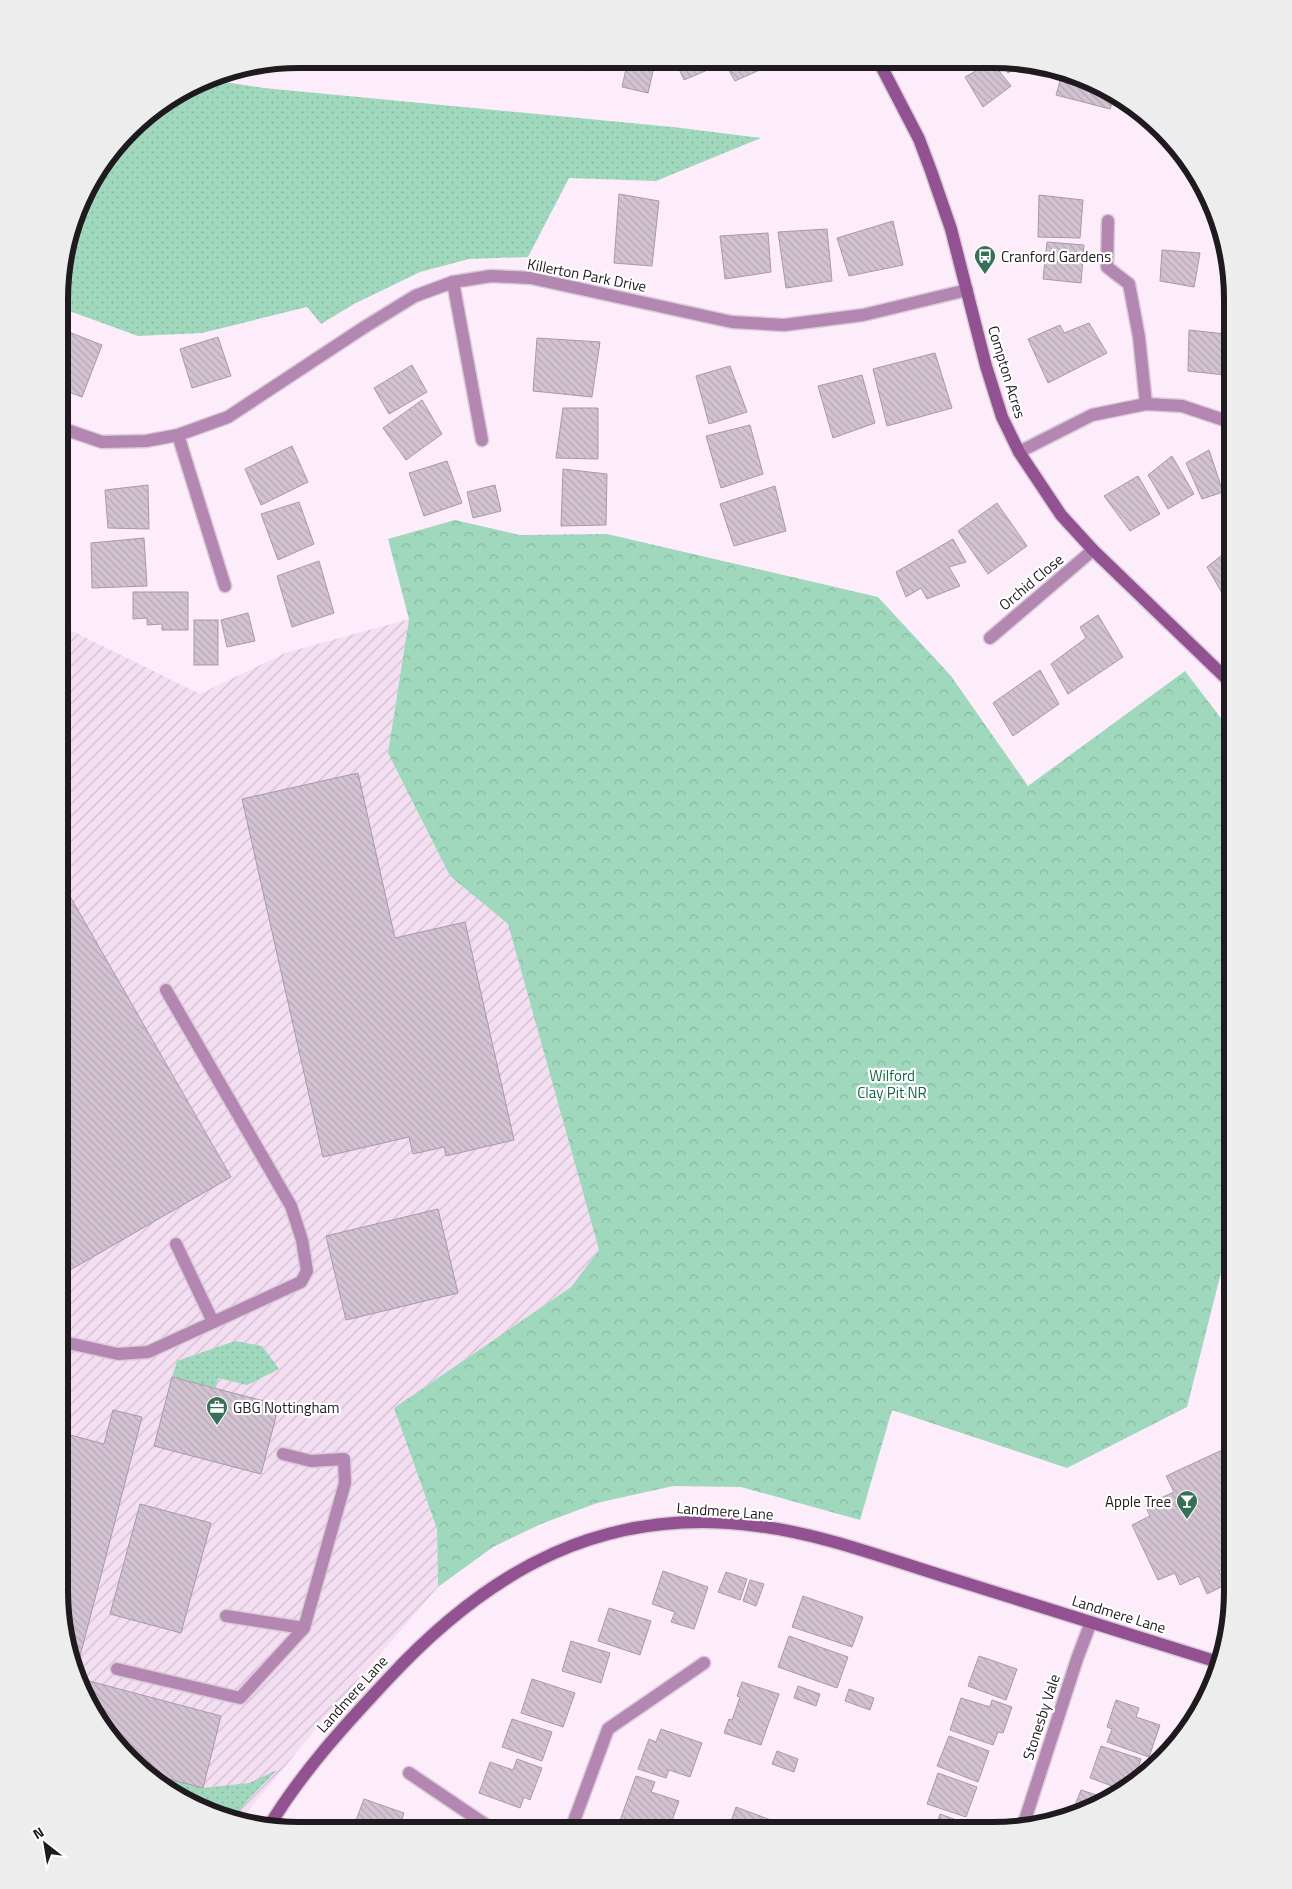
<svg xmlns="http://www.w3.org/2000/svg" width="1292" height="1889" viewBox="0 0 1292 1889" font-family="'Titillium Web',sans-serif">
  <defs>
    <pattern id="industrial-furrows" width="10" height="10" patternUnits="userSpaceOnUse" patternTransform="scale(1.25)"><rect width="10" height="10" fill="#f4def2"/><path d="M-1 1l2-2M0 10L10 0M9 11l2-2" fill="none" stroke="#d1becf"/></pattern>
    <pattern id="grass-dots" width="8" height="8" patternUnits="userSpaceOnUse" patternTransform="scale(1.25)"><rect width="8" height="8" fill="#9fd8bc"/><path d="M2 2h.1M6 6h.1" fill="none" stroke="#88b9a1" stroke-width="1.8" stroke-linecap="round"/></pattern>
    <pattern id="park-crowns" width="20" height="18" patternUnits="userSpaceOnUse" patternTransform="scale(1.25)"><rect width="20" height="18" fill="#9fd8bc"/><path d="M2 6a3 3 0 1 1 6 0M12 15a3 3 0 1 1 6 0" fill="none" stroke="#88b9a1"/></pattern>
    <pattern id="building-back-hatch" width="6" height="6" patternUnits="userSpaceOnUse" patternTransform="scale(1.25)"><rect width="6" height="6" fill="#d3c3d2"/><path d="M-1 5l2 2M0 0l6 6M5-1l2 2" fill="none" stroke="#b5a7b4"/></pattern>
  </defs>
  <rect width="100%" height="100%" fill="#fdedfb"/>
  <polygon fill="url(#industrial-furrows)" points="409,619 388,753 450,876 508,924 599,1250 571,1287 394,1408 437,1529 438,1587 325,1718 240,1821 207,1812 153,1781 83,1696 59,1590 60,625 200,694 285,653"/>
  <g fill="url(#grass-dots)">
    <polygon points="204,79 264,88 673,127 761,138 656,181 569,178 528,257 469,259 420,272 354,304 321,324 307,307 202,333 138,336 61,308 61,268 84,192 140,119"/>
    <polygon points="235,1341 262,1346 279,1369 247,1385 218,1378 216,1388 172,1377 177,1361"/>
    <polygon points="277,1770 248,1800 234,1819 207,1812 153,1781 147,1773 203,1788 249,1783"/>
  </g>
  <polygon fill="url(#park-crowns)" points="455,520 520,535 607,534 878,597 951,676 1028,786 1185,671 1233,734 1233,1246 1228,1245 1187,1407 1067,1468 892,1410 860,1520 741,1487 673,1486 597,1503 541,1524 493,1547 438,1587 437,1529 394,1408 571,1287 599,1250 508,924 450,876 388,753 409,619 388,539"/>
  <g fill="url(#building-back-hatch)" stroke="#a899a7">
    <polygon points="299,59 316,59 314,69 271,64"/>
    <polygon points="333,59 359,59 357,66"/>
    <polygon points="581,60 608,60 587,71"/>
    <polygon points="628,60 654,67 648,93 622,87"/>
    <polygon points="675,60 714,60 717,66 684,80"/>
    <polygon points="723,60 769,60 771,65 735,81"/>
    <polygon points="1001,61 1027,61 1008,73"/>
    <polygon points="992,62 1011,86 983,107 965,77"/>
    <polygon points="1063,71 1085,77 1115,94 1110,109 1056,95"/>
    <polygon points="1130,103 1139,108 1146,117 1128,113"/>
    <polygon points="619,194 659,201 652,266 614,263"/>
    <polygon points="1039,195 1083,200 1080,238 1038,237"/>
    <polygon points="893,221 903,265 849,276 837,238"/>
    <polygon points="827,229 832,281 786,288 778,232"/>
    <polygon points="768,233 771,272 725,279 720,236"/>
    <polygon points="1047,242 1084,245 1081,283 1043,279"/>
    <polygon points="1162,250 1200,253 1194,287 1160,281"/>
    <polygon points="1089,323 1107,353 1048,383 1028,339 1060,325 1064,333"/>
    <polygon points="61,329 102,345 82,397 61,389"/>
    <polygon points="1189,330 1226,334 1225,375 1188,371"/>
    <polygon points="218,337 231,376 192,388 180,349"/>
    <polygon points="537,338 600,342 592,397 533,391"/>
    <polygon points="935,353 952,408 887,426 873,369"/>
    <polygon points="412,365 427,392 389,414 374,388"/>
    <polygon points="730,366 747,412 709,424 696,376"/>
    <polygon points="862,375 875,423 833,438 818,386"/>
    <polygon points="422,400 442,434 406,460 383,428"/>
    <polygon points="563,408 598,408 598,459 556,458"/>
    <polygon points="750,425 763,474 721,488 706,436"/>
    <polygon points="292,446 308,482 261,505 245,469"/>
    <polygon points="1209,450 1223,492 1202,499 1186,463"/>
    <polygon points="1172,456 1194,494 1168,509 1148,475"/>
    <polygon points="447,461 462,503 424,516 409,473"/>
    <polygon points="563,469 607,474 606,525 561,526"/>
    <polygon points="1138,476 1160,514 1130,531 1104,496"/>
    <polygon points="148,485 149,529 108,528 105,490"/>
    <polygon points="495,485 501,511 473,518 467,492"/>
    <polygon points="775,486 786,531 734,546 720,504"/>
    <polygon points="299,502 314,544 278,560 261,514"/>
    <polygon points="997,503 1027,546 988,574 958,531"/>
    <polygon points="144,538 147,586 92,588 91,543"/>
    <polygon points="953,539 966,562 949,567 960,586 927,599 921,588 906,597 896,572"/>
    <polygon points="1231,548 1233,552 1233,602 1229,605 1207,567"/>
    <polygon points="319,561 334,613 292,627 277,576"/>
    <polygon points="133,592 188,592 188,630 162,630 162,624 147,625 147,618 133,619"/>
    <polygon points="248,613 255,641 227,647 221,620"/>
    <polygon points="1098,615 1123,657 1068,694 1051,664 1086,638 1080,627"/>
    <rect x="194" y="620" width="24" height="45"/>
    <polygon points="1040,670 1059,704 1013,736 993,703"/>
    <polygon points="358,773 395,938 465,922 514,1140 446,1156 444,1147 413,1154 409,1137 323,1157 242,799"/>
    <polygon points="60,879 231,1177 65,1273 59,1264"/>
    <polygon points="438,1209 458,1293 346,1320 326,1236"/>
    <polygon points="172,1377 279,1405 261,1474 154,1446"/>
    <polygon points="113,1410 142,1417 77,1668 59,1590 59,1432 104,1444"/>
    <polygon points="1233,1445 1233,1564 1219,1571 1225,1585 1207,1594 1199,1576 1180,1585 1175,1573 1158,1580 1132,1525 1150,1516 1145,1505 1174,1492 1166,1476"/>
    <polygon points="140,1504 211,1523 181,1633 110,1614"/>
    <polygon points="663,1571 708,1587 694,1629 671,1622 675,1612 652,1604"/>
    <polygon points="726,1572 747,1579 740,1600 718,1592"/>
    <polygon points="750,1580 764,1584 756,1606 743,1601"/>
    <polygon points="803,1596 863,1617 852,1647 792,1627"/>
    <polygon points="609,1608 651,1621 640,1655 598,1641"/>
    <polygon points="789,1636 848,1657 837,1688 778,1667"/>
    <polygon points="571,1641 610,1653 601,1683 562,1671"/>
    <polygon points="979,1656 1017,1669 1006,1700 968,1686"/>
    <polygon points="532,1679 575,1693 563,1727 521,1713"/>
    <polygon points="89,1681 221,1716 203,1788 147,1773 85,1698"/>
    <polygon points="742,1682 779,1694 761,1745 724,1733 729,1719 732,1720 740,1697 737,1696"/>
    <polygon points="798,1686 820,1694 816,1706 794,1698"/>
    <polygon points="849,1689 874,1698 870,1710 845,1701"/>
    <polygon points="961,1698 990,1707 992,1700 1012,1707 1003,1733 998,1732 993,1745 950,1730"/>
    <polygon points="1116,1700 1139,1708 1136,1717 1160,1725 1149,1757 1107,1742 1112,1729 1107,1727"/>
    <polygon points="512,1719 552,1732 542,1761 502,1747"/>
    <polygon points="661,1729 702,1743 690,1777 669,1770 666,1778 638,1769 649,1739 656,1742"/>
    <polygon points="949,1736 989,1751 978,1782 937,1766"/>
    <polygon points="1101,1746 1141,1759 1133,1783 1123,1790 1090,1778"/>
    <polygon points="777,1751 798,1759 794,1772 772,1764"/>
    <polygon points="517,1759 542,1768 530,1800 524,1797 520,1808 479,1793 490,1762 513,1770"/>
    <polygon points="938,1773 977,1787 966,1817 927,1804"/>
    <polygon points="636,1776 655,1782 651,1792 679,1801 669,1829 627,1829 618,1826"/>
    <polygon points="1081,1790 1109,1799 1099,1806 1079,1810 1081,1807 1075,1805"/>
    <polygon points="364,1799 404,1813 399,1829 353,1828"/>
    <polygon points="736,1807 779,1823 776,1830 728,1830"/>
    <polygon points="940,1814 981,1829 981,1830 935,1830"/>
    <polygon points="858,1820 872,1824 870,1830 855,1830"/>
  </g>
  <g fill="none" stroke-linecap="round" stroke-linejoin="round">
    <g stroke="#d9cbd8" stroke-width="15">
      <g id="lane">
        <polyline points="1108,221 1107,267 1129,284 1139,337 1146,404"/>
        <polyline points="176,1244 213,1322"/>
        <polyline points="226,1616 304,1628 345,1483 344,1459 311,1461 283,1454"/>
        <polyline points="117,1669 240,1698 304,1628"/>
        <polyline points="409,1773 492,1829"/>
      </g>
    </g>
    <g stroke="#d9cbd8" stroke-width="15">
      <g id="street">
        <polyline points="453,282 482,440"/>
        <polyline points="61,428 102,442 146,441 178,435 228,417 363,328 415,296 453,282 491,276 531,278 732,322 784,325 863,315 967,290"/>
        <polyline points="178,435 225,586"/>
        <polyline points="1019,452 1092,415 1146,404 1182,406 1233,423"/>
        <polyline points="990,638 1093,550"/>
        <polyline points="59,1341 118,1354 148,1352 301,1282 307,1271 302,1240 291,1206 166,990"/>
        <polyline points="1024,1823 1077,1659 1091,1622"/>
        <polyline points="571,1829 608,1729 704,1663"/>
      </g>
    </g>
    <g stroke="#d9cbd8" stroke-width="15">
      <g id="secondary">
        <polyline points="878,60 919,139 931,171 951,229 986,366 1002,417 1019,452 1061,515 1093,550 1233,685"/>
        <path d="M 268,1828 C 301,1773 344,1726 388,1679 C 490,1569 604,1505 758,1526 C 821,1534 882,1557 943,1576 C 1036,1605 1129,1634 1221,1663"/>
      </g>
    </g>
    <use href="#lane" stroke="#b487b2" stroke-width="12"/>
    <use href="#street" stroke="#b487b2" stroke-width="12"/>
    <use href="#secondary" stroke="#925291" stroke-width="12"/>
  </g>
  <defs>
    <g id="bus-pin" transform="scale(1.125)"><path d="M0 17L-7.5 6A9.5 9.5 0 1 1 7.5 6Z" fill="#376f57" stroke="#fff"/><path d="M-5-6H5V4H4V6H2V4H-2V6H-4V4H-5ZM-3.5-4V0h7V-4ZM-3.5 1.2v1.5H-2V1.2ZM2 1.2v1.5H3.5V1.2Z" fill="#fff"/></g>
    <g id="office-pin" transform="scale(1.125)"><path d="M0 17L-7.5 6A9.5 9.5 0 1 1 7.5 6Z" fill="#376f57" stroke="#fff"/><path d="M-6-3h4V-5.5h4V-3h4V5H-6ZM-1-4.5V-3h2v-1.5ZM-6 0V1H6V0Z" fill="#fff"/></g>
    <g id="bar-pin" transform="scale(1.125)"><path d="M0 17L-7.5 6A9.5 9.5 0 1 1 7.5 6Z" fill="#376f57" stroke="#fff"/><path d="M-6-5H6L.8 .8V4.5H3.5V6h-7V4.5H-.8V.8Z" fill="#fff"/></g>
  </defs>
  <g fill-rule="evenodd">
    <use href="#bus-pin" x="985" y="256"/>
    <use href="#office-pin" x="217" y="1407"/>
    <use href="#bar-pin" x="1187" y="1501"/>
  </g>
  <g text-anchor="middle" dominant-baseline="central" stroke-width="4.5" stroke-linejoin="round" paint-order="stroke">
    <g font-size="15" fill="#1f1a1f" stroke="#fff" text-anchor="start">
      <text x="1001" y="256">Cranford Gardens</text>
      <text x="233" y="1407">GBG Nottingham</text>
      <text x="1171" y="1501" text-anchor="end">Apple Tree</text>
    </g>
    <g font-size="15" fill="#1f1a1f" stroke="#fff">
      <text transform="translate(587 275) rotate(11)">Killerton Park Drive</text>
      <text transform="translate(1007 372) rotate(73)">Compton Acres</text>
      <text transform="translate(1031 582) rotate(-40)">Orchid Close</text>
      <text transform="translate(725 1511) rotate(4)">Landmere Lane</text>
      <text transform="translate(1119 1614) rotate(17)">Landmere Lane</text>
      <text transform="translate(352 1694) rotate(-48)">Landmere Lane</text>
      <text transform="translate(1041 1717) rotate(-72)">Stonesby Vale</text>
    </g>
    <g font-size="15" fill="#176548" stroke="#fff">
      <text x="892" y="1075">Wilford<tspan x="892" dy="17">Clay Pit NR</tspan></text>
    </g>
  </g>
  <path d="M0 0H1292V1889H0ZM299 68H993A231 231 0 0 1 1224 299V1591A231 231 0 0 1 993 1822H299A231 231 0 0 1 68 1591V299A231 231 0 0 1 299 68Z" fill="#ededed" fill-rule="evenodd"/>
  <path fill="none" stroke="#1f1a1f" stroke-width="6" d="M299 68H993A231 231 0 0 1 1224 299V1591A231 231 0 0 1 993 1822H299A231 231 0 0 1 68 1591V299A231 231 0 0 1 299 68Z"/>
  <g transform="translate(45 1844) rotate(329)" stroke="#ffffff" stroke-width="4" paint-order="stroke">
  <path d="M0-4L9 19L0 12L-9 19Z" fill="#1f1a1f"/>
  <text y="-8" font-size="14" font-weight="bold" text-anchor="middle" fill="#1f1a1f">N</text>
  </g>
</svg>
